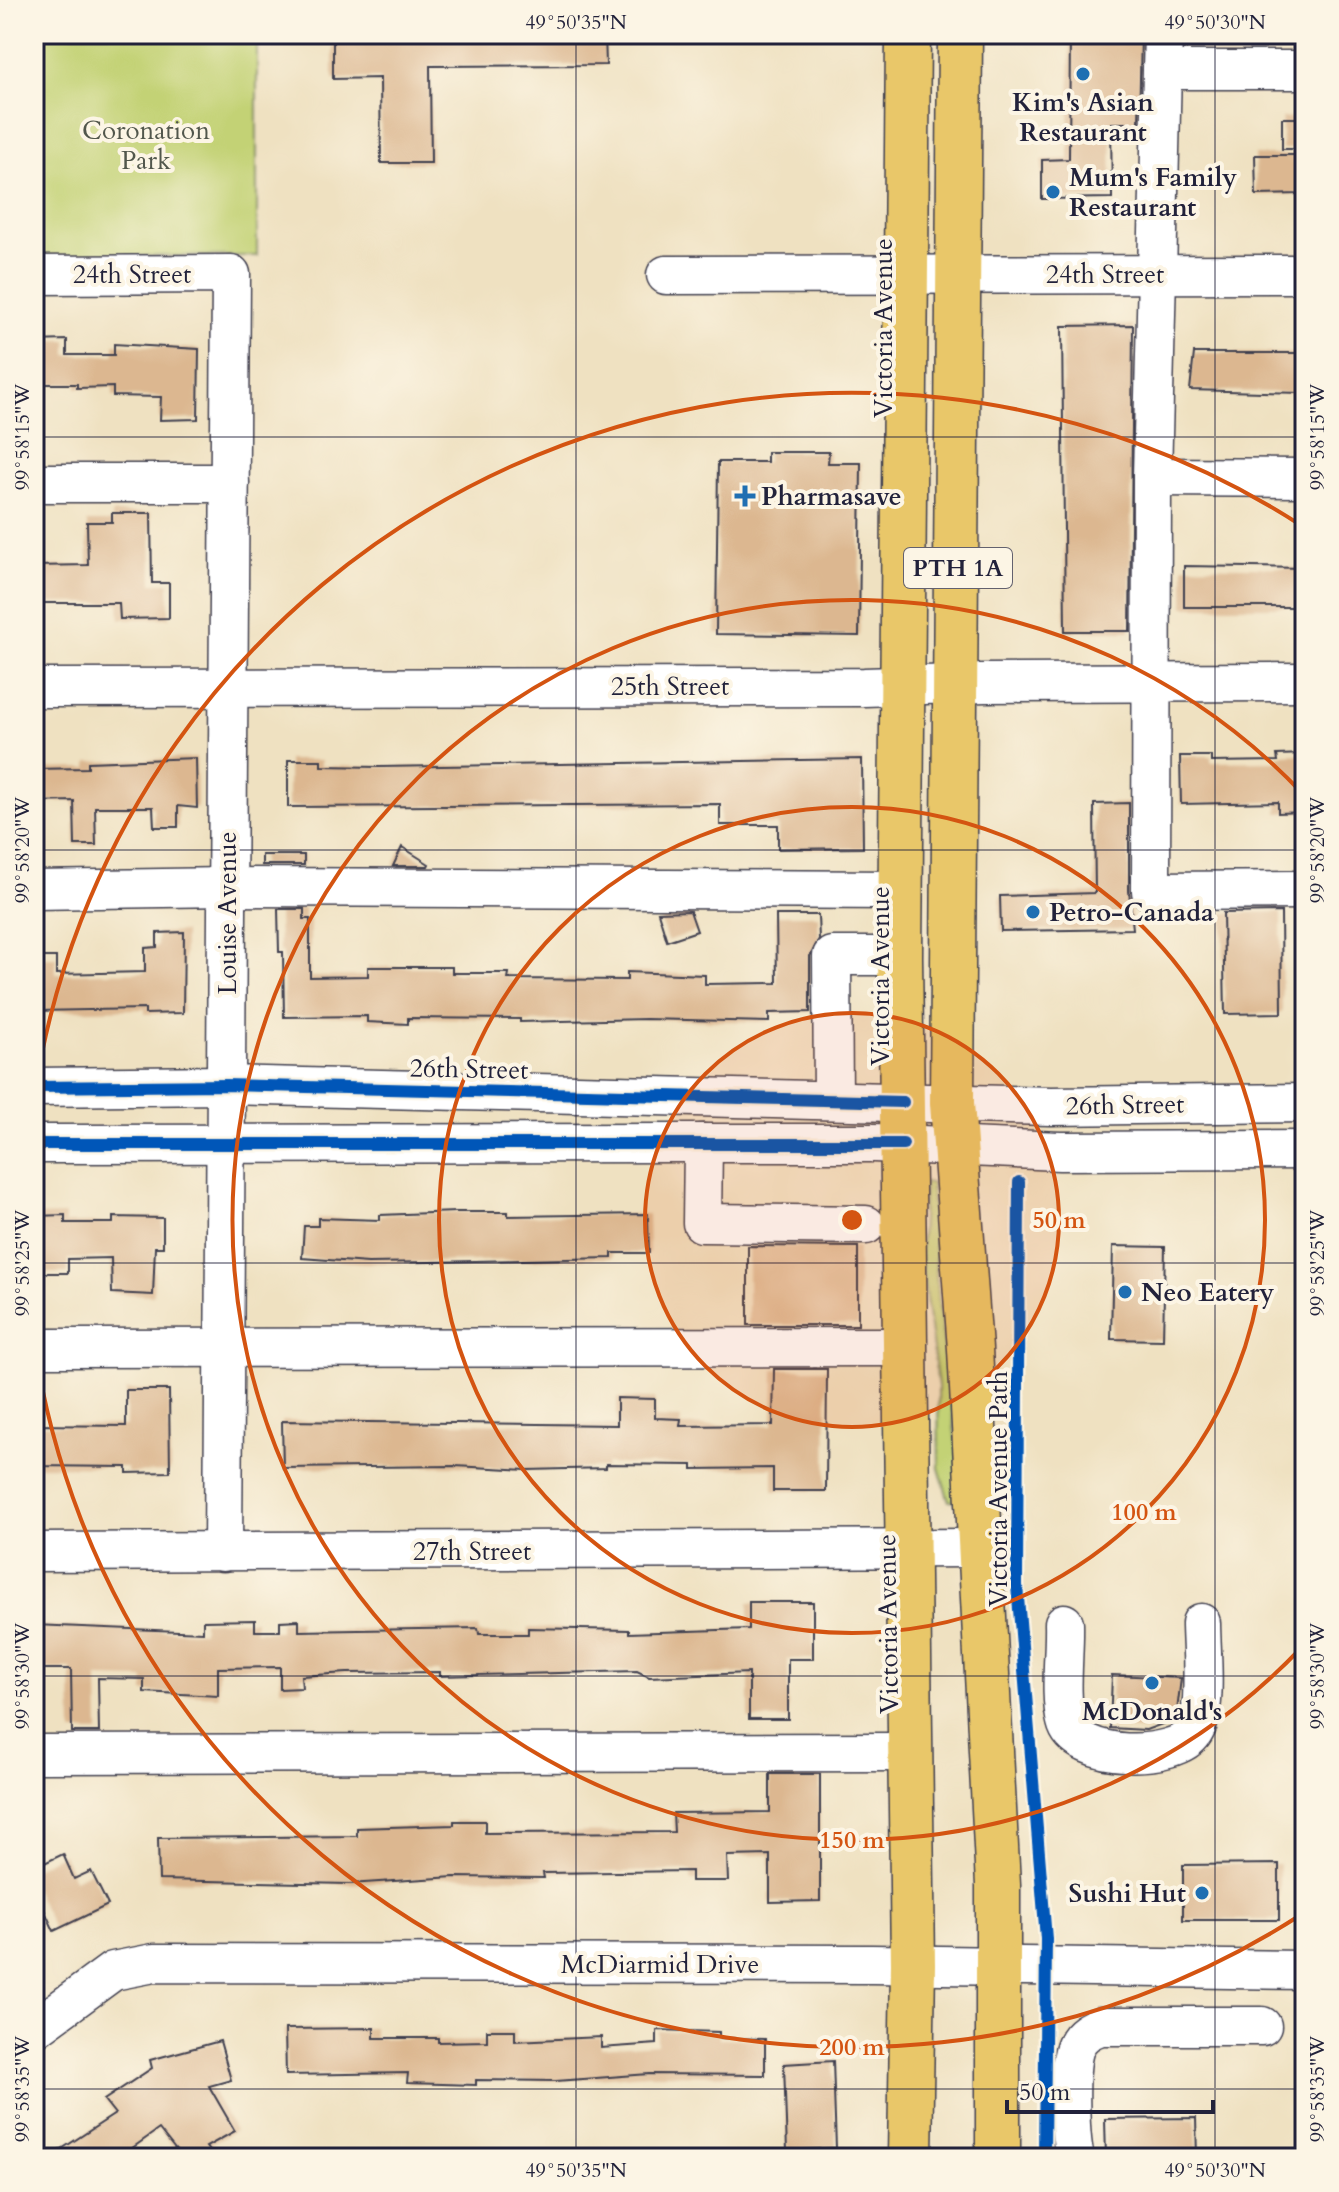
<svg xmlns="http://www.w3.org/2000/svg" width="1339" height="2192" viewBox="0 0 1339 2192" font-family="Cardo,serif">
  <rect width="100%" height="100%" fill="#fcf5e5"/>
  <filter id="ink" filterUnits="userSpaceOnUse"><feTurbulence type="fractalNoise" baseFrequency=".0125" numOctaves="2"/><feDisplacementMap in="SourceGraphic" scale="16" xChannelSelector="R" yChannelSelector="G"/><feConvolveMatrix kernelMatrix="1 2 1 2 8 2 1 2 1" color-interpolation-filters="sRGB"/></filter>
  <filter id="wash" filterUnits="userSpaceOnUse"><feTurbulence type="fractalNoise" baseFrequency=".006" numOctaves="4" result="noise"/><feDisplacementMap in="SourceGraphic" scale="32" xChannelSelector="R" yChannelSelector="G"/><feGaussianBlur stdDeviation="1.8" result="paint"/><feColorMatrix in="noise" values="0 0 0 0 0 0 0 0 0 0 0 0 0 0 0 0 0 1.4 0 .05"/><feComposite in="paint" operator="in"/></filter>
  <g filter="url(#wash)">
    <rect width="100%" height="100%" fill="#efe1c1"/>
    <g fill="#c3d274" stroke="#727a58" stroke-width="2">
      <rect x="34" y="34" width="223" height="222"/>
      <polygon points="924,1183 931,1183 937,1290 959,1467 954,1501 949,1501 939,1468 938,1386 920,1254"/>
    </g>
    <g id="blocks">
      <g fill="#dcb790">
        <polygon points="333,34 605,34 606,65 430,66 431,163 381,163 380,78 333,79"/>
        <polygon points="1070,34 1141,34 1139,123 1111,123 1112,198 1042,199 1042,160 1069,159"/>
        <polygon points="1282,118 1302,118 1303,149 1282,149"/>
        <polygon points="1255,155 1299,155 1299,194 1256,195"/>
        <polygon points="1133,325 1130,631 1065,631 1062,326"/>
        <polygon points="67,340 67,355 114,355 114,344 199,349 198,419 160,420 161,397 113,396 113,387 77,388 77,384 34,384 34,341"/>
        <polygon points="1194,353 1301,353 1302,393 1190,390"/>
        <polygon points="767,452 829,452 828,463 861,463 859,636 716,634 718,462 767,462"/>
        <polygon points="112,513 151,513 152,583 169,583 169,618 120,619 119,603 34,603 34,566 88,565 87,522 112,522"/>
        <polygon points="1184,566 1305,568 1305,607 1184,607"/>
        <polygon points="1305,754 1305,812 1278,813 1278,802 1181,804 1180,756 1211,756 1211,762 1278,761 1277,755"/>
        <polygon points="196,758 197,808 178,806 178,827 154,827 153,807 95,807 96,845 75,845 74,801 34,802 34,769 88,768 88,762"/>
        <polygon points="862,759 863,848 778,849 778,825 720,825 720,804 288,807 288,760 321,760 321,766 379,767"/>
        <polygon points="1129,803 1129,891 1133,929 1001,931 1000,896 1095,893 1094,804"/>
        <polygon points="402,847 429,864 428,866 393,866"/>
        <rect x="262" y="855" width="42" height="10"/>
        <polygon points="278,909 304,909 304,919 310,919 310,977 368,976 368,967 452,967 452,973 509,973 508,979 627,980 627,972 705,975 705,984 777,983 776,915 818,915 819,939 810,956 810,1012 769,1013 769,1022 646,1019 520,1022 520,1019 408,1018 408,1024 367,1022 367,1016 284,1017 283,952 279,952"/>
        <polygon points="690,911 697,931 667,941 658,912"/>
        <polygon points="1281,912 1282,1013 1225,1014 1223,913"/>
        <polygon points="184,932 183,1013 145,1014 145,1009 34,1011 34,957 56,957 56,974 145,972 145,948 157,947 157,933"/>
        <polygon points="456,1212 508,1212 508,1216 648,1214 649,1253 612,1253 612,1258 430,1262 368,1263 302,1258 304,1226 318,1226 318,1218 380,1220 380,1215"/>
        <polygon points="65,1215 65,1223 113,1223 113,1217 163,1218 163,1247 155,1247 153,1295 112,1293 111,1258 68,1259 68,1273 41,1273 41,1257 34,1257 34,1216"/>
        <polygon points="748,1246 858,1247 858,1325 748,1325"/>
        <polygon points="1113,1246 1165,1247 1163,1340 1111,1339"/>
        <polygon points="774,1369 827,1369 826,1491 773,1491 773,1468 692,1469 692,1465 606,1464 606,1468 527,1470 455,1466 283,1468 282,1421 617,1425 617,1398 655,1399 655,1418 681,1419 680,1426 773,1425"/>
        <polygon points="126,1390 169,1390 170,1472 127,1473 127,1467 34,1466 34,1425 126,1426"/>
        <polygon points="749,1602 813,1602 813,1659 788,1659 788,1719 749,1719 749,1673 649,1677 637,1671 440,1676 440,1672 347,1673 301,1676 302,1688 280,1689 280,1667 218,1668 218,1696 144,1692 144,1679 98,1678 99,1732 72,1732 71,1669 34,1669 34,1625 203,1632 203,1621 255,1620 255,1631 280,1631 280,1621 299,1620 299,1631 478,1628 479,1634 528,1634 528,1628 629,1630 629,1633 749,1629"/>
        <polygon points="1112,1675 1181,1678 1176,1719 1146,1730 1110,1728"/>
        <polygon points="770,1774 820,1774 820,1901 770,1902 770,1855 727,1856 728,1881 691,1881 691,1871 543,1873 544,1878 454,1877 349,1884 159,1880 158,1838 357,1836 357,1828 454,1825 454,1821 485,1821 485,1833 674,1832 673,1813 770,1812"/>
        <polygon points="63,1854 74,1879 91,1871 108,1905 54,1931 34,1888 34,1868"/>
        <polygon points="1279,1864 1279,1920 1183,1920 1183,1865"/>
        <polygon points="374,2028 374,2038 438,2038 438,2042 487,2041 487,2030 515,2030 515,2041 601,2037 601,2048 657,2044 657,2030 719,2032 719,2038 765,2039 765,2075 649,2074 556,2081 476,2080 476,2085 407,2083 408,2073 286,2075 285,2029"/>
        <polygon points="220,2041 231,2080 209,2086 235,2131 206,2147 214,2158 182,2158 159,2129 118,2158 48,2158 115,2114 104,2100 152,2068 150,2060"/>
        <polygon points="833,2061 836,2148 787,2151 784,2064"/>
        <polygon points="1196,2118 1197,2158 1106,2158 1105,2119"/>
      </g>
    </g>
  </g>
  <g filter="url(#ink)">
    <use href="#blocks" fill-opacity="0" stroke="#413f4f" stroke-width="2"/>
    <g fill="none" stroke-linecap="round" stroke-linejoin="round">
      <g stroke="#413f4f" stroke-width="41">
        <g id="minor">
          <polyline points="1162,70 1163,34"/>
          <polyline points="1305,70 1162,70 1152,477 1151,891 1305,890"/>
          <polyline points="34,275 231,274 223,1552"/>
          <polyline points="666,275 1305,274"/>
          <polyline points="1152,477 1305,478"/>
          <polyline points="34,483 230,483"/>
          <polyline points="34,688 864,687 985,683 1305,682"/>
          <polyline points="34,890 227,887 901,890"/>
          <polyline points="34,1087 226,1085 1051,1106 1305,1103"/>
          <polyline points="833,1099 832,956 900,956"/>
          <polyline points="703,1143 702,1223 866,1225"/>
          <polyline points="34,1144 703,1143 874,1143 1060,1151 1305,1150"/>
          <polyline points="34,1348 905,1347"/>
          <polyline points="34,1552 980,1548"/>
          <path d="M 1064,1623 C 1065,1651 1059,1695 1066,1721 C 1075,1761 1176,1761 1194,1732 C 1208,1711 1201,1649 1201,1623"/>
          <polyline points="34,1754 911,1752"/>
          <polyline points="34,2029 113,1971 154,1963 872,1964 1305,1970"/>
          <path d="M 1075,2158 C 1070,2137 1067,2065 1076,2045 C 1081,2034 1090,2030 1100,2026 L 1262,2026"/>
        </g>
      </g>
      <g stroke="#413f4f" stroke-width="47">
        <g id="major">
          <polyline points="908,34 900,956 913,1964 910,2158"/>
          <polyline points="960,34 952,1103 970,1349 998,1885 998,2158"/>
        </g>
      </g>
      <use href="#minor" stroke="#fff" stroke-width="38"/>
      <use href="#major" stroke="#e9c769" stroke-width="44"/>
      <g stroke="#fcf5e5" stroke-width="17">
        <g id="cycleway">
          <polyline points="34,1087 226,1085 903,1102"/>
          <polyline points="34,1144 903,1144"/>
          <polyline points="1019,1182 1017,1585 1046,1939 1044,2158"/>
        </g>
      </g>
      <use href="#cycleway" stroke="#0057b8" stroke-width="12"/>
    </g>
  </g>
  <path fill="none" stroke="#22223b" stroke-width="2" stroke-opacity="0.45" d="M 576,34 L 576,2158M 1215,34 L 1215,2158M 34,437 L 1305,437M 34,850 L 1305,850M 34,1263 L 1305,1263M 34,1676 L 1305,1676M 34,2089 L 1305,2089"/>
  <circle cx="852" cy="1220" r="207" fill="#d45411" fill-opacity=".12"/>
  <g fill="none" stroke="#d45411" stroke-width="4">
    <circle cx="852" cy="1220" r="207"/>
    <circle cx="852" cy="1220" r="413"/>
    <path d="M1302 1647A620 620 0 1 1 1302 793"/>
    <path d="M1302 1914A827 827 0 0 1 34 1342M34 1098A827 827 0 0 1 1302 526"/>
  </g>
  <g fill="#1f6fb2" stroke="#fcf5e5" stroke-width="3">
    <circle cx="1083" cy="74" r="8"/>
    <circle cx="1053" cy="192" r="8"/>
    <path d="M741 484h8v8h8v8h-8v8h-8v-8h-8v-8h8z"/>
    <circle cx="1033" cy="912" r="8"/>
    <circle cx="1125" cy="1292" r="8"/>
    <circle cx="1152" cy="1683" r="8"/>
    <circle cx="1202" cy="1893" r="8"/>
  </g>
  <g text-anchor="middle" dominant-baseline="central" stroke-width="8" stroke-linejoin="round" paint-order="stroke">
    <rect fill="#fcf5e5" stroke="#63616e" stroke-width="2" x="904" y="548" width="108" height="40" rx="6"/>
    <g font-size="24" font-weight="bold" fill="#22223b">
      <text x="958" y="568">PTH 1A</text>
    </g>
    <g font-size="26" font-weight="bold" fill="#22223b" stroke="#fcf5e5" text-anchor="start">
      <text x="1083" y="102" text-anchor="middle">Kim's Asian<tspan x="1083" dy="30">Restaurant</tspan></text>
      <text x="1069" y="177">Mum's Family<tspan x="1069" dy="30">Restaurant</tspan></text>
      <text x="761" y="496">Pharmasave</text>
      <text x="1049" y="912">Petro-Canada</text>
      <text x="1141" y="1292">Neo Eatery</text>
      <text x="1152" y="1711" text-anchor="middle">McDonald's</text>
      <text x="1186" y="1893" text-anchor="end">Sushi Hut</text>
    </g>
    <g font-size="26" fill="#52574c" stroke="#fcf5e5">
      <text x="146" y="130">Coronation<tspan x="146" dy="30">Park</tspan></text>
    </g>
    <g font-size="26" fill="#22223b" stroke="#fcf5e5">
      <text x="132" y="274">24th Street</text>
      <text x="1105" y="274">24th Street</text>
      <text transform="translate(883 328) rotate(-90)">Victoria Avenue</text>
      <text x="670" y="686">25th Street</text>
      <text transform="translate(227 913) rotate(-90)">Louise Avenue</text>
      <text transform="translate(880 976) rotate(-90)">Victoria Avenue</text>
      <text transform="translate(469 1069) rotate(1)">26th Street</text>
      <text transform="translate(1125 1105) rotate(-1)">26th Street</text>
      <text transform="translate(998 1489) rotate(-90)">Victoria Avenue Path</text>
      <text x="472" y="1551">27th Street</text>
      <text transform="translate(888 1624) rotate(-91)">Victoria Avenue</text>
      <text x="660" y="1964">McDiarmid Drive</text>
    </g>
  </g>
  <circle cx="852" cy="1220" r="12" fill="#d45411" stroke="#fcf5e5" stroke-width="4"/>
  <g font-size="24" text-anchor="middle" font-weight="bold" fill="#d45411" stroke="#fcf5e5" stroke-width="8" stroke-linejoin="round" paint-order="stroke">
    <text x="1059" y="1228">50 m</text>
    <text x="1144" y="1520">100 m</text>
    <text x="852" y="1848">150 m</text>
    <text x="852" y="2055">200 m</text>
  </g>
  <rect width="1339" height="2192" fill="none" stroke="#fcf5e5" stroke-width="88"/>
  <path d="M1007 2100v12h206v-12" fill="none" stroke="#22223b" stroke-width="4"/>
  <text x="1019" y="2100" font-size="24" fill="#22223b" stroke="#fcf5e5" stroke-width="6" paint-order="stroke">50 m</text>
  <rect x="44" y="44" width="1251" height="2104" fill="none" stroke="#22223b" stroke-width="3"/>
  <g font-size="20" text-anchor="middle" fill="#22223b">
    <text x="576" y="29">49°50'35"N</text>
    <text x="1215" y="29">49°50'30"N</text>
    <text transform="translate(1317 437) rotate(-90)" y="7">99°58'15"W</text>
    <text transform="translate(22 437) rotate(-90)" y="7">99°58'15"W</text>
    <text transform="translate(1317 850) rotate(-90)" y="7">99°58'20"W</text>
    <text transform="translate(22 850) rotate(-90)" y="7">99°58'20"W</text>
    <text transform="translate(1317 1263) rotate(-90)" y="7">99°58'25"W</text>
    <text transform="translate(22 1263) rotate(-90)" y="7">99°58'25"W</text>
    <text transform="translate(1317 1676) rotate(-90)" y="7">99°58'30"W</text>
    <text transform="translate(22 1676) rotate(-90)" y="7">99°58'30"W</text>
    <text transform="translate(1317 2089) rotate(-90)" y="7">99°58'35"W</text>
    <text transform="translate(22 2089) rotate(-90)" y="7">99°58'35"W</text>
    <text x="576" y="2177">49°50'35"N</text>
    <text x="1215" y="2177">49°50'30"N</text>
  </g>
</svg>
